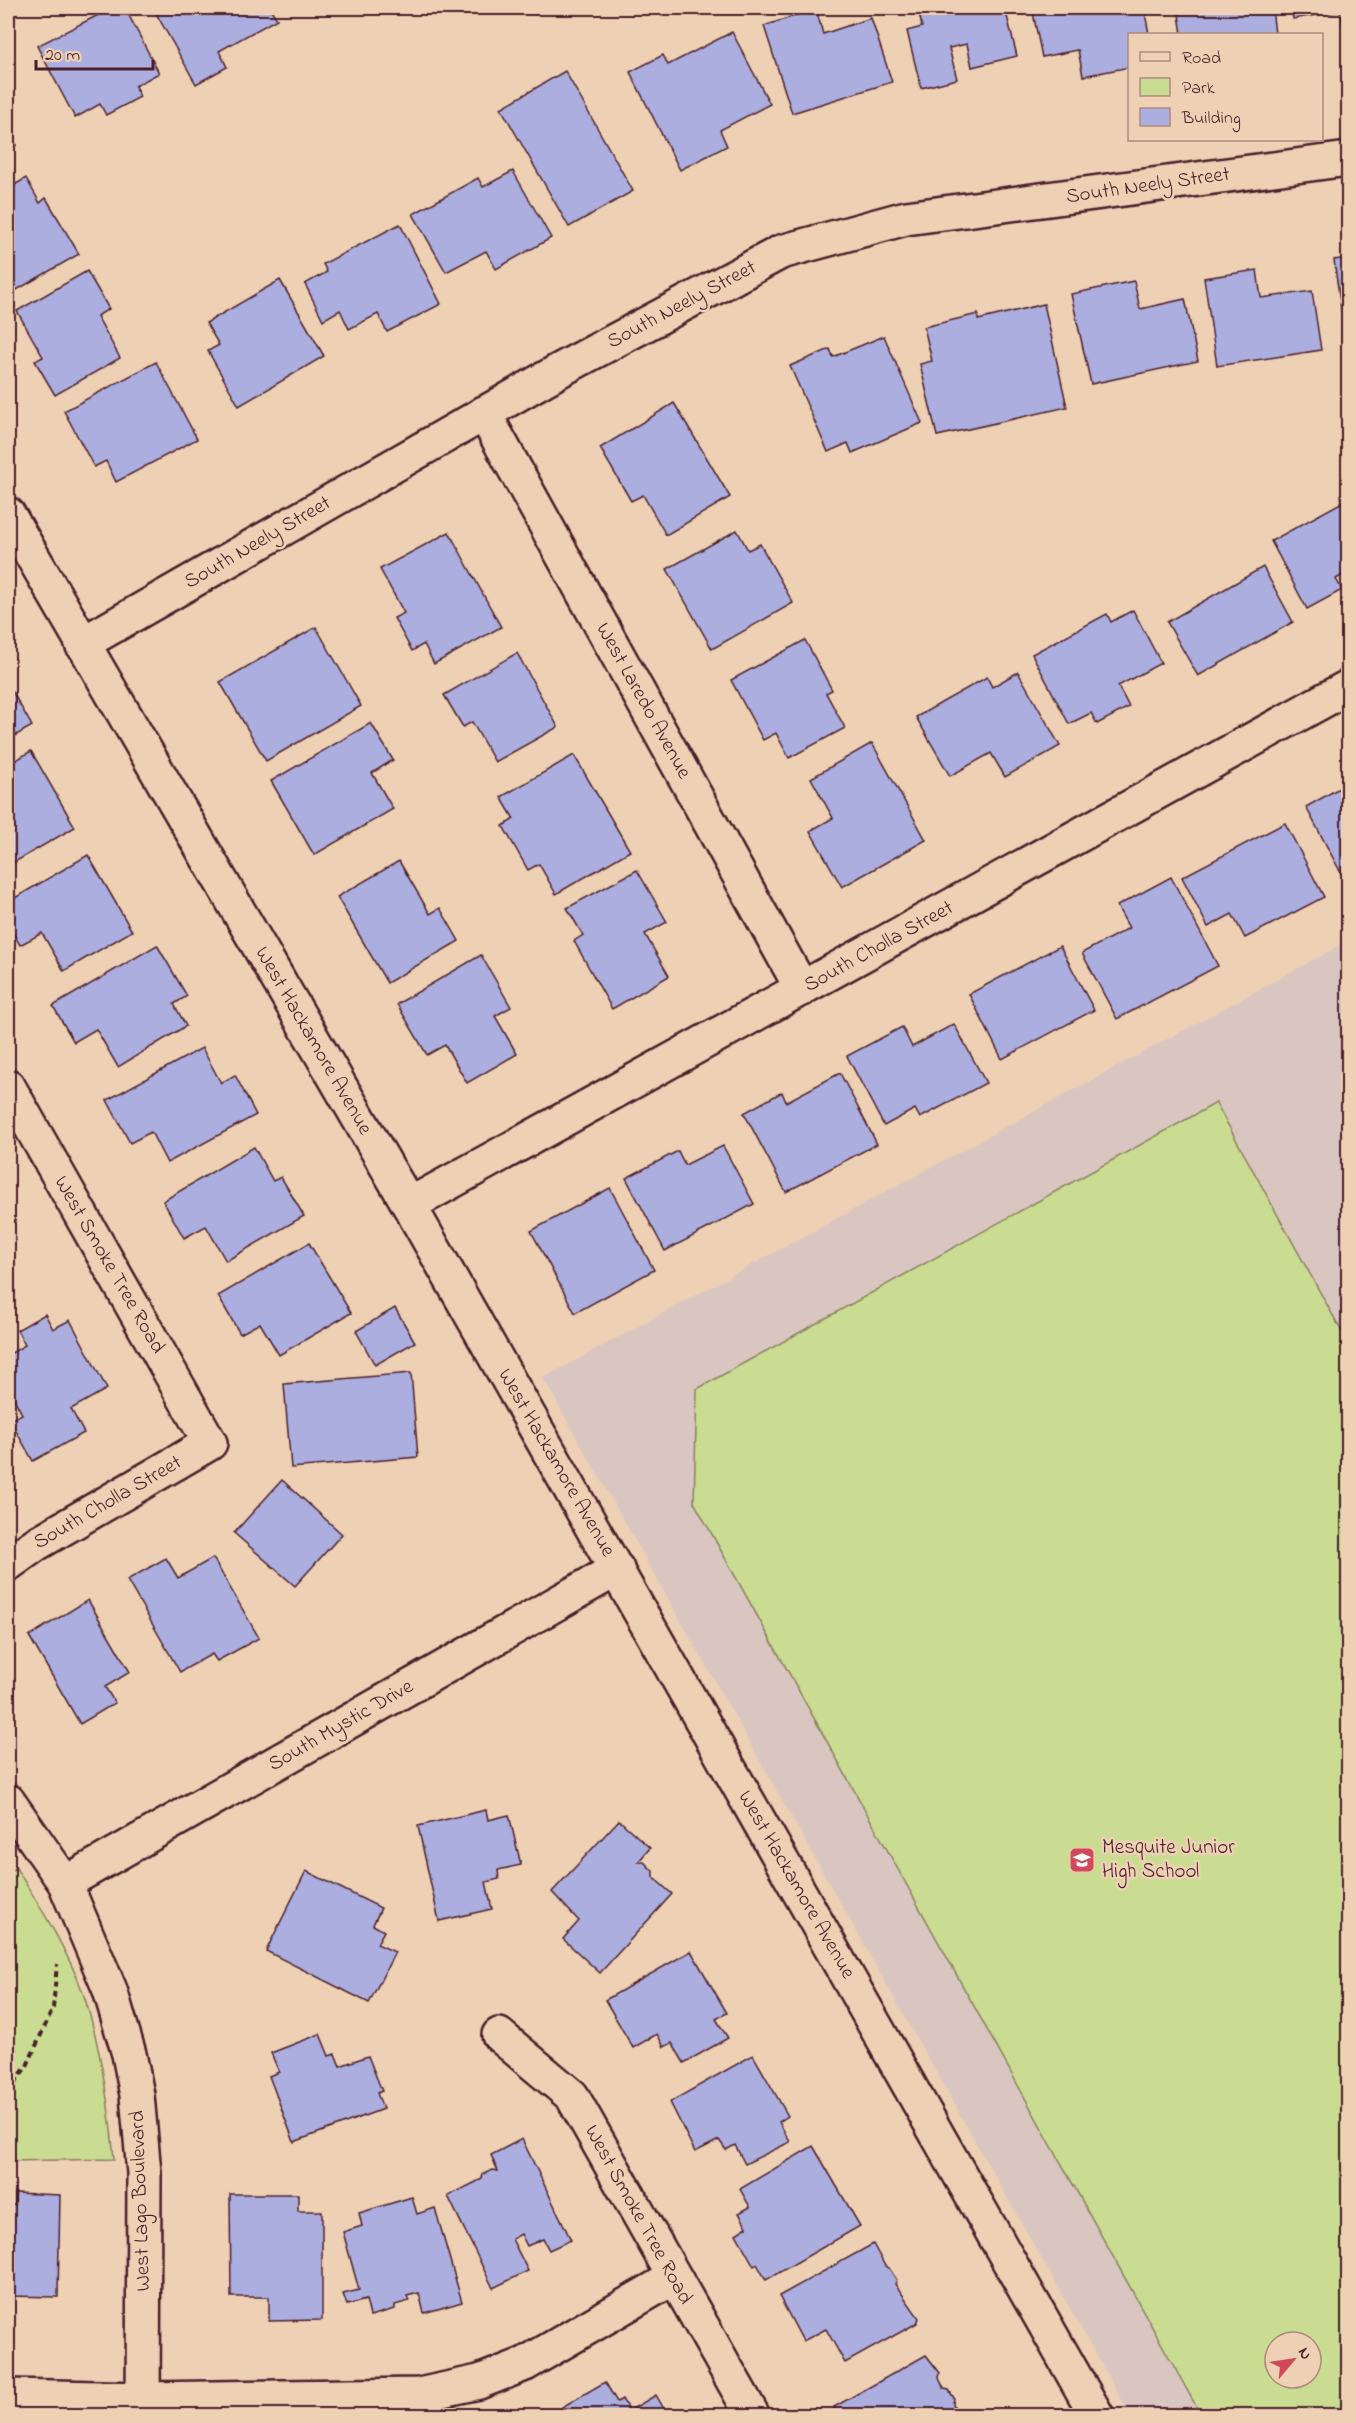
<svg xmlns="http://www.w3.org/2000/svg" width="1356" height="2423" viewBox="0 0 1356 2423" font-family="'Indie Flower',sans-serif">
  <rect width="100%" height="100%" fill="#eed1b4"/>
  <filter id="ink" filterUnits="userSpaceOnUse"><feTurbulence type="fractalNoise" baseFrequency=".0167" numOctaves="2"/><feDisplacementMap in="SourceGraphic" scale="12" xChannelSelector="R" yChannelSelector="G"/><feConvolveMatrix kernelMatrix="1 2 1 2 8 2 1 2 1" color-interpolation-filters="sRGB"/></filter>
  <g filter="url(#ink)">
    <path fill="#dac6c1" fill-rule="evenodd" d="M 1348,941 L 1348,2415 L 1130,2415 L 543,1378 ZM 1275,2342 L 1311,2342 L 1311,2378 L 1275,2378 Z"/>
    <g fill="#c9dc91" stroke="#8a7e5e" stroke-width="1.5" fill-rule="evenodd">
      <path d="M 1216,1103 L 1348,1343 L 1348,2415 L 1201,2415 L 694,1502 L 697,1389 ZM 1275,2342 L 1311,2342 L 1311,2378 L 1275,2378 Z"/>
      <path d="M 16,1868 C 41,1908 67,1949 83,1993 C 101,2045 109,2105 114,2159 L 8,2161 L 8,1875 Z"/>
    </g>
    <g fill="#acaedf" stroke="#4a1f2b" stroke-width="1.5">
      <polygon points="112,8 125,8 159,73 135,86 140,97 106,115 100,104 75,118 37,46"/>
      <polygon points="153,8 270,8 277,19 219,51 227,67 196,84"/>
      <polygon points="918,8 1005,8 1017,56 972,67 967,44 949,48 957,79 921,88 907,31 922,27"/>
      <polygon points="1032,8 1144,8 1149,34 1130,34 1130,67 1083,76 1078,50 1042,57"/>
      <polygon points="1178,8 1272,8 1275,34 1182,34"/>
      <polygon points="1291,8 1348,8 1348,33 1345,34 1340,11 1293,19"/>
      <polygon points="816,9 823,34 871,18 892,82 792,113 764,26"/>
      <polygon points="732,32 770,104 720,130 727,146 680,170 630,72 663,55 668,65"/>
      <polygon points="565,71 633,191 569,227 501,108"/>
      <polygon points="8,129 17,145 8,150"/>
      <polygon points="513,171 551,238 496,269 486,251 446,272 413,214 478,178 483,187"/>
      <polygon points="26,178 40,203 46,198 79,254 8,295 8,189"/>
      <polygon points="400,224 441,304 387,332 378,314 349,329 340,310 323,320 305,284 327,272 323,264"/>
      <polygon points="1348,258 1348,358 1334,260"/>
      <polygon points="1257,270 1261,298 1312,291 1321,350 1217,366 1204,278"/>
      <polygon points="87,271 109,309 97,316 120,358 55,395 35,361 43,357 17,311"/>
      <polygon points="280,280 324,356 239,406 208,351 219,345 206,323"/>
      <polygon points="1134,281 1140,309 1185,299 1198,361 1091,384 1071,294"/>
      <polygon points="1044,304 1067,407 937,436 920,364 932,361 924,327 978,314 978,320"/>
      <polygon points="884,336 922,423 852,453 848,443 828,452 790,366 830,349 833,357"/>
      <polygon points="156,362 197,439 116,482 106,461 94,467 64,411"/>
      <polygon points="674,403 730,497 666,535 643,495 631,501 600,448"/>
      <polygon points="1348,499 1348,572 1336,579 1342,590 1307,609 1271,541"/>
      <polygon points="737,530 748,550 760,544 793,603 712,649 667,569"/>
      <polygon points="449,532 501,627 434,664 424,644 412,651 394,618 404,613 380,569"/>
      <polygon points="1263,567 1293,622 1198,676 1167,622"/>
      <polygon points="1133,610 1161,663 1118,686 1129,707 1097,724 1091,713 1069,724 1032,654 1107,614 1111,622"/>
      <polygon points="316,627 361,706 266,761 220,682"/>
      <polygon points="805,640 832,690 826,693 845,728 789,758 776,733 763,740 731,680"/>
      <polygon points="517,653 558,727 495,762 472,722 463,727 444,695"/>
      <polygon points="1018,672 1060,746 1005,777 991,753 950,776 916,717 987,677 992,687"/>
      <polygon points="8,684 32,726 8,740"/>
      <polygon points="371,723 393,760 372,773 393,809 314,855 271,781"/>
      <polygon points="872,743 926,840 842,887 810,831 833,818 811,778"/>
      <polygon points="31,751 75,827 8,866 8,765"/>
      <polygon points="574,755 630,851 556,894 539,864 528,870 503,826 514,819 501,797"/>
      <polygon points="1348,783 1348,869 1341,873 1306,807"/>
      <polygon points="1285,823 1324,897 1245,938 1232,914 1208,927 1182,877"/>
      <polygon points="88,855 132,931 64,971 42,933 20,945 8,924 8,902"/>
      <polygon points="399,861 430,914 440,908 459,941 387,983 337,897"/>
      <polygon points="637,870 667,922 645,934 669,976 612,1009 574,941 583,935 567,908"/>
      <polygon points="1171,877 1218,966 1117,1019 1082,953 1129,928 1117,906"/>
      <polygon points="157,945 187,996 174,1004 186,1026 118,1067 96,1029 74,1042 53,1006"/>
      <polygon points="1060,946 1094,1010 1002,1059 969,994"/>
      <polygon points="481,955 511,1007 495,1016 517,1054 467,1083 445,1045 427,1055 397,1004"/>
      <polygon points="954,1024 986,1083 920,1118 915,1109 884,1126 847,1056 902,1027 912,1047"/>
      <polygon points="202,1048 221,1083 235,1075 256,1115 167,1163 151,1132 130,1143 107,1100"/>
      <polygon points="840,1073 877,1144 786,1192 744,1113 782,1092 786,1102"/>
      <polygon points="723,1146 754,1204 665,1251 626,1178 678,1151 685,1165"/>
      <polygon points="254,1147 273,1181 281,1177 304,1216 226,1261 206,1226 184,1238 163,1201"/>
      <polygon points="610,1188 654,1270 575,1313 531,1231"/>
      <polygon points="309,1243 351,1313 279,1355 260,1323 240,1334 218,1296"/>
      <polygon points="395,1308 415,1342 375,1365 356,1331"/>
      <polygon points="45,1314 53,1329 70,1320 107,1389 71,1409 84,1433 33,1461 10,1420 22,1414 8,1387 8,1355 25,1345 17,1330"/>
      <polygon points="411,1373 418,1457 291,1468 284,1384"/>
      <polygon points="282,1480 342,1534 295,1586 234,1533"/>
      <polygon points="166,1558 178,1578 213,1558 259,1638 217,1661 212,1654 180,1672 127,1580"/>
      <polygon points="88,1600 130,1672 105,1687 115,1703 80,1724 29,1636"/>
      <polygon points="486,1810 488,1820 509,1815 521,1865 498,1870 499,1879 486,1882 492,1909 439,1921 418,1826"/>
      <polygon points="619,1820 650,1848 638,1862 644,1862 653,1871 653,1877 672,1894 600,1973 563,1939 579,1921 552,1892"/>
      <polygon points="306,1871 381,1908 373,1925 384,1931 377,1944 395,1952 369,2003 266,1951"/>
      <polygon points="691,1951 727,2013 716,2019 728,2038 684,2063 672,2043 664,2047 657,2034 633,2048 605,2000"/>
      <polygon points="320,2034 329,2056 335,2054 340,2066 368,2056 382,2091 377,2093 383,2109 294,2142 269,2076 279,2072 271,2053"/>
      <polygon points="753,2055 788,2116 779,2122 790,2142 745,2164 735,2145 726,2150 719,2140 695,2152 670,2102"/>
      <polygon points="522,2139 571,2240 549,2250 543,2239 527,2246 521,2234 512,2239 528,2271 493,2288 448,2196 482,2179 483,2174 493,2170 498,2171 491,2155"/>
      <polygon points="813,2146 860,2226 766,2280 757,2264 754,2266 736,2234 747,2227 739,2213 750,2207 740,2189"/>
      <polygon points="15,2193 60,2195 58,2297 8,2296 8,2205 15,2205"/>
      <polygon points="230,2194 298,2194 298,2211 322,2211 322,2320 269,2321 269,2297 231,2297"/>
      <polygon points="412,2197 417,2214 435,2208 462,2302 424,2313 419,2293 407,2296 409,2301 395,2305 395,2309 370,2316 366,2300 347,2305 343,2294 359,2290 343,2232 362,2226 359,2213"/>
      <polygon points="873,2244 885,2266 889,2268 897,2280 895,2284 919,2318 917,2323 845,2363 826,2329 803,2341 779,2296"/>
      <polygon points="926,2355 940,2373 939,2378 944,2389 949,2390 954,2398 953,2404 959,2416 839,2416 834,2407"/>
      <polygon points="605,2382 617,2402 622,2399 629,2411 656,2395 668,2416 566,2416 562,2407"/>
    </g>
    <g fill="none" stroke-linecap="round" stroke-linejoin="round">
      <g stroke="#4a1f2b" stroke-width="38">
        <g id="minor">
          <polyline points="484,413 802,989"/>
          <polyline points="8,514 409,1205 1097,2416"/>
          <polyline points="8,1086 210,1443 36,1544 8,1564"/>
          <polyline points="409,1205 1348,687"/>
          <polyline points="65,1883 617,1569"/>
          <polyline points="499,2035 572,2096 753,2416"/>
          <polyline points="8,2396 144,2399 419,2395 479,2382 525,2364 673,2278"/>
        </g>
      </g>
      <g stroke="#4a1f2b" stroke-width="38">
        <g id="tertiary">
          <polyline points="82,644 560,370 781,252 906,218 1348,159"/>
          <polyline points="8,1801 65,1883 110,1990 129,2054 137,2095 144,2173 143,2416"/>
        </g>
      </g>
      <polyline stroke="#4a1f2b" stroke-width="4" stroke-dasharray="6 4.5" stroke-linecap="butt" points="8,2091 27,2066 53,2008 57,1964"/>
      <use href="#minor" stroke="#eed1b4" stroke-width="33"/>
      <use href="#tertiary" stroke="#eed1b4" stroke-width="33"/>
    </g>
  </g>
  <defs>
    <g id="school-square" transform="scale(1.35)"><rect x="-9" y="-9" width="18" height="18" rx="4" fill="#d1495b" stroke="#eed1b4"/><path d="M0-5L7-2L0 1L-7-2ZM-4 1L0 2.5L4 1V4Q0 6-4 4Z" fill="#fff"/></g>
  </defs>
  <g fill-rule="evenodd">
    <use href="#school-square" x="1082" y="1860"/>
  </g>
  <g text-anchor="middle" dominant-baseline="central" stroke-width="5" stroke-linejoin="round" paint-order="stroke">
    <g font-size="21" fill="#4a1f2b" stroke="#eed1b4">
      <text transform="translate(1148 186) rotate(-8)">South Neely Street</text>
      <text transform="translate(682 305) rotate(-28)">South Neely Street</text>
      <text transform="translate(258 543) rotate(-30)">South Neely Street</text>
      <text transform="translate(643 701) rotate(61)">West Laredo Avenue</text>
      <text transform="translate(879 947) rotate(-29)">South Cholla Street</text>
      <text transform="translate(313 1041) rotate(60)">West Hackamore Avenue</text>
      <text transform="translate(109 1265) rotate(60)">West Smoke Tree Road</text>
      <text transform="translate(556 1463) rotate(60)">West Hackamore Avenue</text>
      <text transform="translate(108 1503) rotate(-30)">South Cholla Street</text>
      <text transform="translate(341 1726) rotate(-30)">South Mystic Drive</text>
      <text transform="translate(796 1885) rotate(60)">West Hackamore Avenue</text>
      <text transform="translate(141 2201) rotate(-92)">West Lago Boulevard</text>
      <text transform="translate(638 2215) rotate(61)">West Smoke Tree Road</text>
    </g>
    <g font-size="21" fill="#4a1f2b" stroke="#eed1b4" text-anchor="start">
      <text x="1102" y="1848">Mesquite Junior<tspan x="1102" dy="24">High School</tspan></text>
    </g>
  </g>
  <rect width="1356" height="2423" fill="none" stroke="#eed1b4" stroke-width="30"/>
  <rect x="15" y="15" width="1326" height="2393" fill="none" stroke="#4a1f2b" stroke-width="2" filter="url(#ink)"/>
  <rect x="1128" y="33" width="195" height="108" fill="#eed1b4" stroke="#ac8a7d" stroke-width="1.5"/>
  <rect x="1140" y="52" width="30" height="9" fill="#eed1b4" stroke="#ac8a7d" stroke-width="1.5"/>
  <text x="1182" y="63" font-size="18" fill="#4a1f2b">Road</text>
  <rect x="1140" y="78" width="30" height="18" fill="#c9dc91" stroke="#ac8a7d" stroke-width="1.5"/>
  <text x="1182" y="93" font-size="18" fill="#4a1f2b">Park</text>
  <rect x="1140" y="108" width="30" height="18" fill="#acaedf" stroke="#ac8a7d" stroke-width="1.5"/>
  <text x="1182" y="123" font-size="18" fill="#4a1f2b">Building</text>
  <g transform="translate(1293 2360) rotate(61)"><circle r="28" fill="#eed1b4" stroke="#ac8a7d" stroke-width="1.5"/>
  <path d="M0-4.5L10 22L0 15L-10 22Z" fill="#d1495b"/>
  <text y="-9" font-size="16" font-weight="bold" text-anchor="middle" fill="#4a1f2b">N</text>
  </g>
  <path d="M36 60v9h117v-9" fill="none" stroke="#4a1f2b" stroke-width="3"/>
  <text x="45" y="60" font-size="18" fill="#4a1f2b" stroke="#eed1b4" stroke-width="4.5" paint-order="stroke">20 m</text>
</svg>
